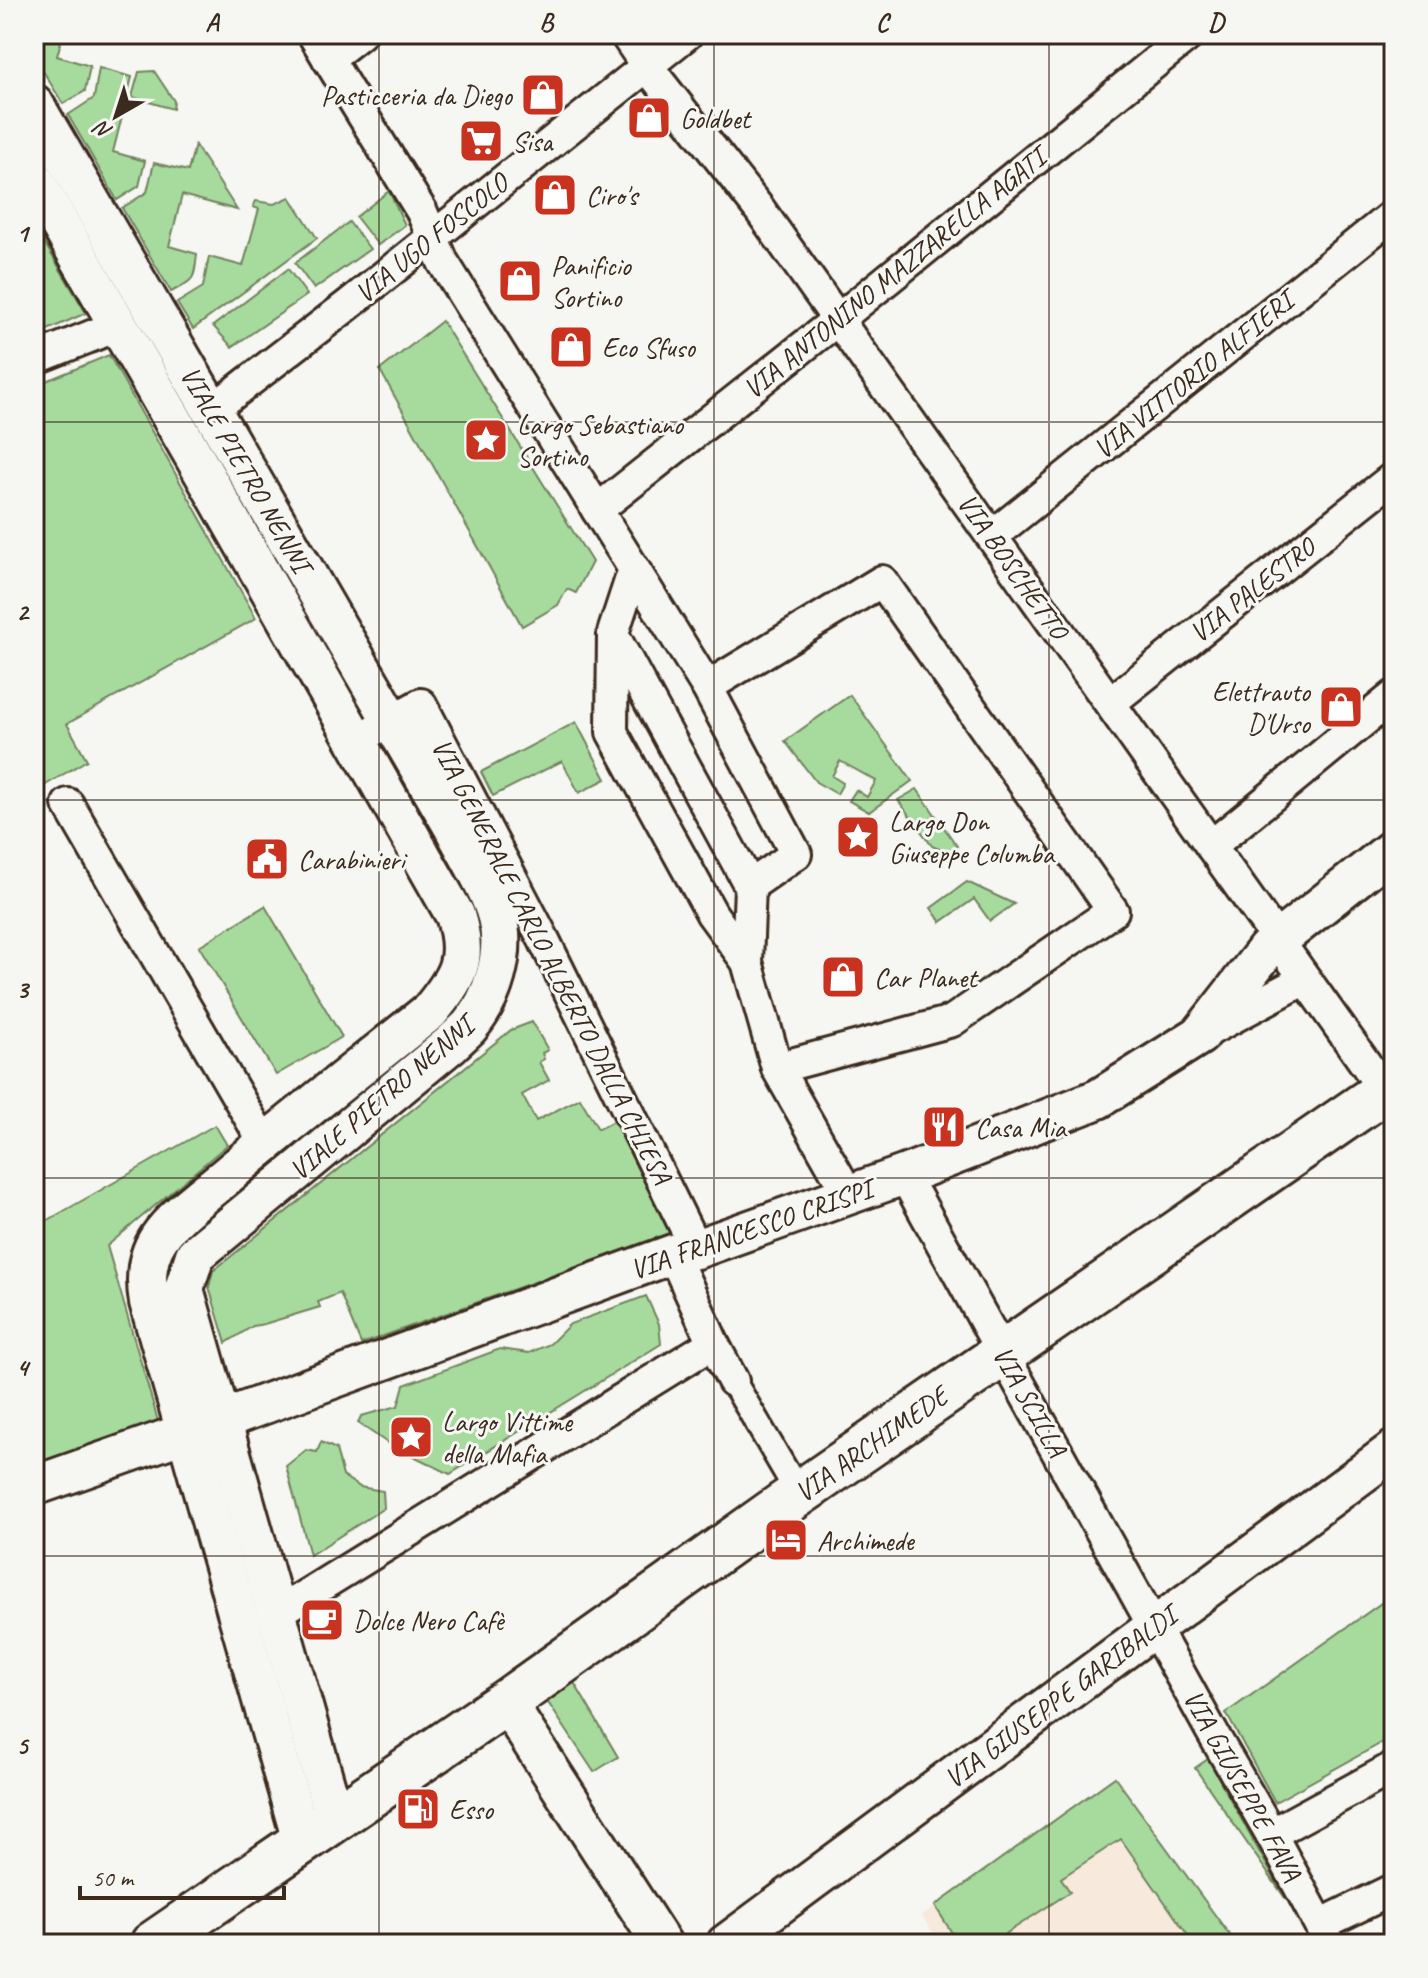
<svg xmlns="http://www.w3.org/2000/svg" width="1428" height="1978" viewBox="0 0 1428 1978" font-family="Caveat,sans-serif">
  <rect width="100%" height="100%" fill="#f6f6f2"/>
  <filter id="ink" filterUnits="userSpaceOnUse"><feTurbulence type="fractalNoise" baseFrequency=".0125" numOctaves="2"/><feDisplacementMap in="SourceGraphic" scale="16" xChannelSelector="R" yChannelSelector="G"/><feConvolveMatrix kernelMatrix="1 2 1 2 8 2 1 2 1" color-interpolation-filters="sRGB"/></filter>
  <g filter="url(#ink)">
    <polygon fill="#f8e9dd" points="1115,1777 1236,1944 940,1944 922,1916"/>
    <g fill="#a7db9d" stroke="#71825e" stroke-width="2">
      <polygon points="34,34 63,34 57,56 90,66 85,91 63,104 34,56"/>
      <polygon points="99,68 132,77 113,152 145,161 139,186 117,200 68,115 94,98"/>
      <polygon points="154,71 174,101 173,109 132,97 139,72"/>
      <path d="M 195,145 L 237,210 L 182,195 L 169,246 L 197,254 C 194,281 195,279 171,292 L 122,208 L 147,192 L 154,163 L 188,171 Z"/>
      <polygon points="389,191 405,225 378,245 356,217"/>
      <polygon points="290,197 317,238 193,329 177,303 203,287 209,257 243,266 259,209 253,207 256,201 274,204"/>
      <polygon points="349,222 370,249 314,289 295,263"/>
      <polygon points="34,225 86,313 34,336"/>
      <polygon points="288,269 307,295 232,347 213,326"/>
      <polygon points="442,321 592,562 576,593 567,589 558,605 522,626 380,370"/>
      <polygon points="109,355 256,618 67,724 87,760 34,792 34,386"/>
      <polygon points="850,695 912,781 869,812 849,801 856,790 867,797 876,781 840,761 832,776 843,783 837,794 816,782 785,741"/>
      <polygon points="576,722 606,779 579,793 562,761 493,796 481,772"/>
      <polygon points="917,789 957,846 948,853 932,846 898,800"/>
      <polygon points="967,882 1014,904 990,921 974,899 941,922 931,908"/>
      <polygon points="265,906 342,1037 276,1075 199,946"/>
      <polygon points="532,1022 548,1050 542,1053 544,1059 539,1062 549,1080 522,1095 536,1121 580,1098 598,1129 614,1121 671,1233 361,1344 340,1293 318,1302 320,1307 264,1324 253,1326 226,1343 209,1287 213,1271 511,1030"/>
      <polygon points="215,1125 227,1145 107,1246 158,1421 34,1464 34,1207 43,1223"/>
      <polygon points="646,1296 659,1324 661,1344 450,1474 389,1444 358,1423 361,1416 398,1406 404,1385 500,1349 529,1353 550,1344 570,1324"/>
      <polygon points="321,1442 336,1449 343,1476 360,1487 383,1491 384,1508 310,1555 286,1466 306,1450 317,1452"/>
      <polygon points="1394,1594 1394,1736 1275,1802 1226,1713"/>
      <polygon points="572,1679 618,1757 594,1772 545,1698"/>
      <polygon points="1208,1759 1285,1898 1195,1768"/>
      <polygon points="1115,1777 1236,1944 1194,1944 1121,1839 1061,1878 1070,1892 993,1942 994,1944 959,1944 935,1906"/>
    </g>
    <g fill="none" stroke-linecap="round" stroke-linejoin="round">
      <g stroke="#3b2a1e" stroke-width="30">
        <polyline id="pedestrian" points="733,1381 799,1494"/>
      </g>
      <g stroke="#3b2a1e" stroke-width="36">
        <g id="minor">
          <polyline points="313,34 422,212 443,262 634,569 613,633 612,732 712,914 747,962 777,1068 849,1195"/>
          <polyline points="625,34 646,65 760,210 1394,1104"/>
          <polyline points="328,59 360,34"/>
          <polyline points="34,359 119,325"/>
          <polyline points="212,410 348,305 687,34"/>
          <polyline points="597,510 851,309 1190,34"/>
          <polyline points="992,536 1394,214"/>
          <polyline points="615,638 750,886 796,854 707,687 634,569"/>
          <polyline points="707,687 882,581 1113,911 952,1021 777,1068"/>
          <polyline points="1110,703 1394,477"/>
          <polyline points="356,740 421,704 544,940 696,1249"/>
          <polyline points="68,804 265,1144"/>
          <polyline points="1211,846 1394,696"/>
          <polyline points="747,962 750,886"/>
          <polyline points="1206,1032 1305,979"/>
          <polyline points="904,1175 1212,1732 1271,1834 1330,1944"/>
          <polyline points="673,1254 713,1343 733,1381"/>
          <polyline points="277,1613 713,1343"/>
          <polyline points="1271,1834 1394,1767"/>
          <polyline points="1320,1925 1394,1889"/>
        </g>
      </g>
      <g stroke="#3b2a1e" stroke-width="44">
        <g id="tertiary">
          <path d="M 34,104 L 454,828 C 468,856 489,887 497,917 C 507,953 493,999 469,1027 C 463,1033 457,1038 451,1044 L 195,1255 L 184,1289 L 335,1819"/>
          <path d="M 34,179 L 195,458 L 455,915 C 469,959 458,977 430,1011 C 363,1065 296,1117 231,1172 C 209,1191 174,1215 159,1238 C 146,1257 145,1279 149,1302 L 302,1841"/>
          <polyline points="34,1486 221,1420 673,1254 696,1249 904,1175 1098,1099 1200,1035 1267,949 1394,848"/>
          <polyline points="506,1702 662,1944"/>
          <polyline points="726,1944 1394,1450"/>
        </g>
      </g>
      <g stroke="#3b2a1e" stroke-width="50">
        <polyline id="secondary" points="153,1944 506,1702 784,1504 1394,1084"/>
      </g>
      <use href="#pedestrian" stroke="#f6f6f2" stroke-width="24"/>
      <use href="#minor" stroke="#f6f6f2" stroke-width="30"/>
      <use href="#tertiary" stroke="#f6f6f2" stroke-width="38"/>
      <use href="#secondary" stroke="#f6f6f2" stroke-width="44"/>
    </g>
  </g>
  <path fill="none" stroke="#3b2a1e" stroke-width="2" stroke-opacity="0.55" d="M 379,34 L 379,1944M 714,34 L 714,1944M 1049,34 L 1049,1944M 34,422 L 1394,422M 34,800 L 1394,800M 34,1178 L 1394,1178M 34,1556 L 1394,1556"/>
  <defs>
    <g id="shop-square" transform="scale(2.3)"><rect x="-9" y="-9" width="18" height="18" rx="4" fill="#c8321e" stroke="#f6f6f2"/><path d="M-5-2.5h2.3a2.7 3.5 0 0 1 5.4 0H5L5.5 6h-11ZM-1.5-2.5h3a1.5 2.3 0 0 0-3 0Z" fill="#fff"/></g>
    <g id="supermarket-square" transform="scale(2.3)"><rect x="-9" y="-9" width="18" height="18" rx="4" fill="#c8321e" stroke="#f6f6f2"/><path d="M-6-5.5h2.5l.6 2H6L4.5 2H-2.5L-4.4-4H-6ZM-1.5 3.2a1.3 1.3 0 1 0 .1 0ZM3 3.2a1.3 1.3 0 1 0 .1 0Z" fill="#fff"/></g>
    <g id="sight-square" transform="scale(2.3)"><rect x="-9" y="-9" width="18" height="18" rx="4" fill="#c8321e" stroke="#f6f6f2"/><path d="M0-6L1.8-2.2L6-1.7L2.9 1.2L3.7 5.4L0 3.3L-3.7 5.4L-2.9 1.2L-6-1.7L-1.8-2.2Z" fill="#fff"/></g>
    <g id="civic-square" transform="scale(2.3)"><rect x="-9" y="-9" width="18" height="18" rx="4" fill="#c8321e" stroke="#f6f6f2"/><path d="M-.6-6.5H3V-4.5H.6V-3L4-1V1h2V6H-6V1h2V-1L-.6-3ZM-1.2 2.5V6h2.4V2.5Z" fill="#fff"/></g>
    <g id="restaurant-square" transform="scale(2.3)"><rect x="-9" y="-9" width="18" height="18" rx="4" fill="#c8321e" stroke="#f6f6f2"/><path d="M-5-6h1v4h1v-4h1v4h1v-4h1v5L-1.5 .5V6h-2V.5L-5-1ZM5-6V6H3V1.5H1.5Q1.5-4 5-6Z" fill="#fff"/></g>
    <g id="hotel-square" transform="scale(2.3)"><rect x="-9" y="-9" width="18" height="18" rx="4" fill="#c8321e" stroke="#f6f6f2"/><path d="M-6-4.5h1.5V1H6V5H4.5V3h-9V5H-6ZM-4 0a1.8 1.8 0 1 1 3.6 0ZM.5 0V-2.5h3Q6-2.5 6 0Z" fill="#fff"/></g>
    <g id="cafe-square" transform="scale(2.3)"><rect x="-9" y="-9" width="18" height="18" rx="4" fill="#c8321e" stroke="#f6f6f2"/><path d="M-5.5-4.5H6V0H3Q3 3.5 0 3.5H-2.5Q-5.5 3.5-5.5 0ZM3-3.2v2h1.7v-2ZM-6 4.5H4V6H-6Z" fill="#fff"/></g>
    <g id="fuel-square" transform="scale(2.3)"><rect x="-9" y="-9" width="18" height="18" rx="4" fill="#c8321e" stroke="#f6f6f2"/><path d="M-5.5-6h7V0h2V4h1.3V-2.5L3-4.5l.8-.8L6-3V5H2.5V1h-1V6h-7ZM-4.2-4.7v3.2H.2V-4.7Z" fill="#fff"/></g>
  </defs>
  <g fill-rule="evenodd">
    <use href="#shop-square" x="543" y="95"/>
    <use href="#shop-square" x="649" y="118"/>
    <use href="#supermarket-square" x="481" y="141"/>
    <use href="#shop-square" x="555" y="195"/>
    <use href="#shop-square" x="520" y="281"/>
    <use href="#shop-square" x="571" y="347"/>
    <use href="#sight-square" x="486" y="440"/>
    <use href="#shop-square" x="1341" y="707"/>
    <use href="#sight-square" x="858" y="837"/>
    <use href="#civic-square" x="267" y="859"/>
    <use href="#shop-square" x="843" y="977"/>
    <use href="#restaurant-square" x="944" y="1127"/>
    <use href="#sight-square" x="411" y="1437"/>
    <use href="#hotel-square" x="786" y="1540"/>
    <use href="#cafe-square" x="322" y="1620"/>
    <use href="#fuel-square" x="418" y="1809"/>
  </g>
  <g text-anchor="middle" dominant-baseline="central" stroke-width="6" stroke-linejoin="round" paint-order="stroke">
    <g font-size="28" fill="#3b2a1e" stroke="#f6f6f2" text-anchor="start">
      <text x="512" y="95" text-anchor="end">Pasticceria da Diego</text>
      <text x="680" y="118">Goldbet</text>
      <text x="512" y="141">Sisa</text>
      <text x="586" y="195">Ciro's</text>
      <text x="551" y="265">Panificio<tspan x="551" dy="32">Sortino</tspan></text>
      <text x="602" y="347">Eco Sfuso</text>
      <text x="517" y="424">Largo Sebastiano<tspan x="517" dy="32">Sortino</tspan></text>
      <text x="1310" y="691" text-anchor="end">Elettrauto<tspan x="1310" dy="32">D'Urso</tspan></text>
      <text x="889" y="821">Largo Don<tspan x="889" dy="32">Giuseppe Columba</tspan></text>
      <text x="298" y="859">Carabinieri</text>
      <text x="874" y="977">Car Planet</text>
      <text x="975" y="1127">Casa Mia</text>
      <text x="442" y="1421">Largo Vittime<tspan x="442" dy="32">della Mafia</tspan></text>
      <text x="817" y="1540">Archimede</text>
      <text x="353" y="1620">Dolce Nero Cafè</text>
      <text x="449" y="1809">Esso</text>
    </g>
    <g font-size="28" fill="#3b2a1e" stroke="#f6f6f2">
      <text transform="translate(431 238) rotate(-39)">VIA UGO FOSCOLO</text>
      <text transform="translate(894 273) rotate(-39)">VIA ANTONINO MAZZARELLA AGATI</text>
      <text transform="translate(1193 375) rotate(-39)">VIA VITTORIO ALFIERI</text>
      <text transform="translate(246 469) rotate(60)">VIALE PIETRO NENNI</text>
      <text transform="translate(1013 566) rotate(55)">VIA BOSCHETTO</text>
      <text transform="translate(1252 590) rotate(-38)">VIA PALESTRO</text>
      <text transform="translate(552 961) rotate(63)">VIA GENERALE CARLO ALBERTO DALLA CHIESA</text>
      <text transform="translate(381 1098) rotate(-41)">VIALE PIETRO NENNI</text>
      <text transform="translate(751 1229) rotate(-19)">VIA FRANCESCO CRISPI</text>
      <text transform="translate(1030 1401) rotate(61)">VIA SCILLA</text>
      <text transform="translate(871 1444) rotate(-35)">VIA ARCHIMEDE</text>
      <text transform="translate(1060 1697) rotate(-37)">VIA GIUSEPPE GARIBALDI</text>
      <text transform="translate(1243 1785) rotate(61)">VIA GIUSEPPE FAVA</text>
    </g>
  </g>
  <rect width="1428" height="1978" fill="none" stroke="#f6f6f2" stroke-width="88"/>
  <g transform="translate(116 116) rotate(219)" stroke="#f6f6f2" stroke-width="6" paint-order="stroke">
  <path d="M0-6L14 30L0 20L-14 30Z" fill="#3b2a1e"/>
  <text y="-12" font-size="22" font-weight="bold" text-anchor="middle" fill="#3b2a1e">N</text>
  </g>
  <path d="M80 1886v12h204v-12" fill="none" stroke="#3b2a1e" stroke-width="4"/>
  <text x="92" y="1886" font-size="24" fill="#3b2a1e" stroke="#f6f6f2" stroke-width="6" paint-order="stroke">50 m</text>
  <rect x="44" y="44" width="1340" height="1890" fill="none" stroke="#3b2a1e" stroke-width="3"/>
  <g font-size="26" text-anchor="middle" font-weight="bold" fill="#3b2a1e">
    <text x="212" y="31">A</text>
    <text x="546" y="31">B</text>
    <text x="882" y="31">C</text>
    <text x="1216" y="31">D</text>
    <text x="22" y="242">1</text>
    <text x="22" y="620">2</text>
    <text x="22" y="998">3</text>
    <text x="22" y="1376">4</text>
    <text x="22" y="1754">5</text>
  </g>
</svg>
